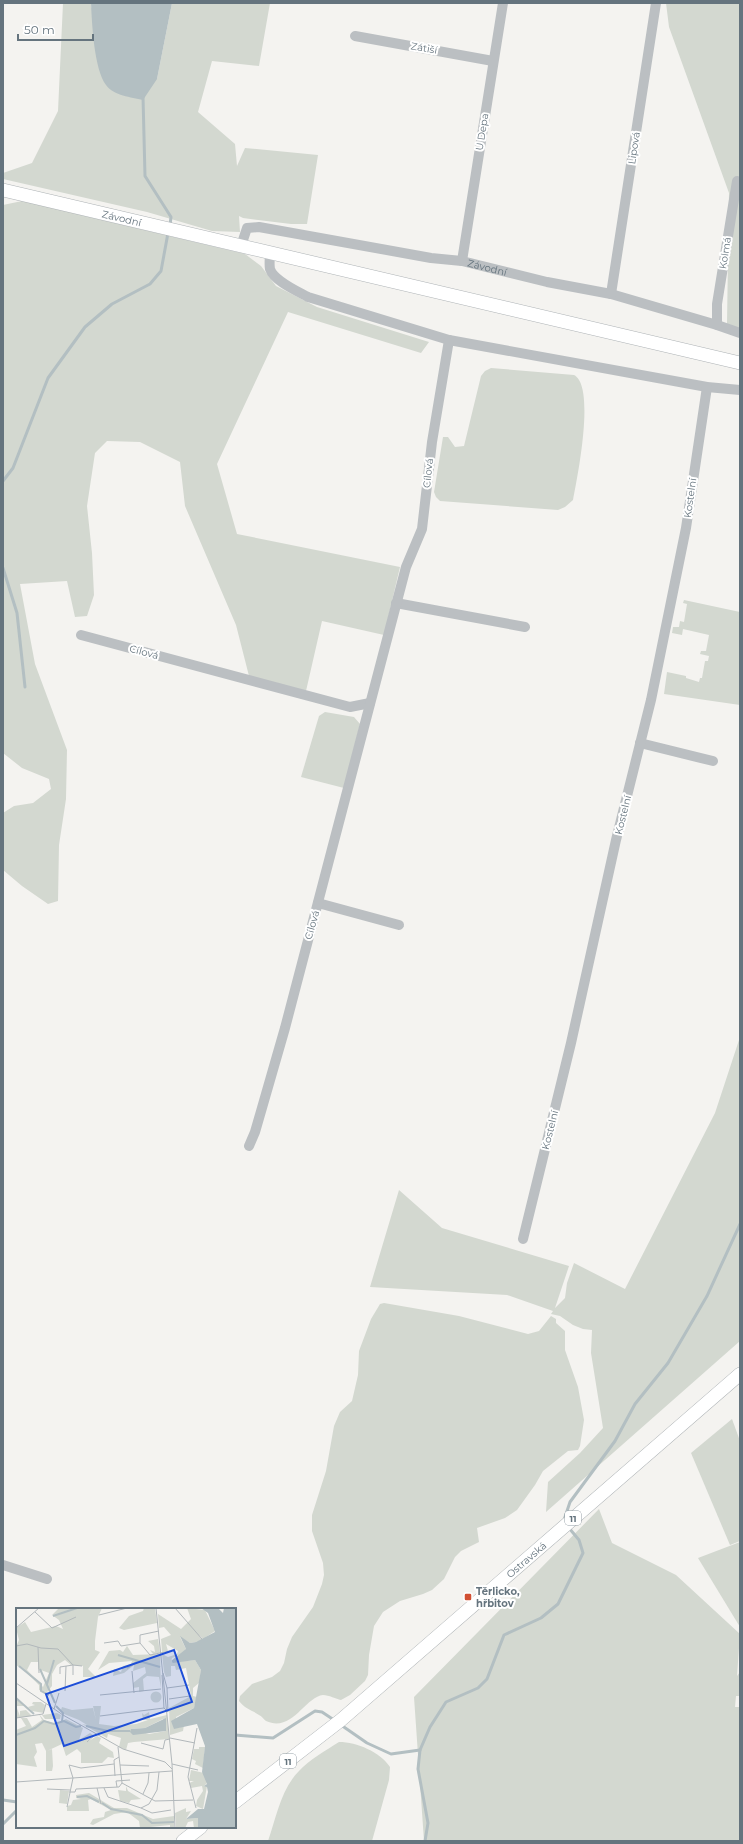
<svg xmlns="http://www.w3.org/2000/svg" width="743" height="1844" viewBox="0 0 743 1844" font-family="Montserrat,sans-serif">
  <rect width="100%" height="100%" fill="#f4f3f0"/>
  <g fill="#d3d8d0">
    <polygon points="63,3 91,3 91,7 157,79 172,3 270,3 259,66 212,61 198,112 235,144 237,166 245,148 318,155 307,224 291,224 243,218 239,216 240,232 212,231 147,212 3,179 3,173 32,163 58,111"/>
    <polygon points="666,3 740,3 740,329 727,324 729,193 669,27"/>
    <polygon points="22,201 245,254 261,266 276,286 317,307 429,342 421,353 288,312 217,464 237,534 400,567 384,635 322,621 306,691 249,676 236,625 185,506 180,462 140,442 107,441 95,453 87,506 92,553 94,595 87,616 75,617 67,581 20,584 35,664 67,750 66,799 59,845 58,901 48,904 22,886 3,870 3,813 14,806 33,803 51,789 49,779 22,768 3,753 3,205"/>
    <path d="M 491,368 L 574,375 C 596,386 577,479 573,500 L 565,507 L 558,510 L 440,501 L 436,497 L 434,492 L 443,437 L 448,437 L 455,447 L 464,446 L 481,376 L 485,371 Z"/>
    <polygon points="684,600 740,612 740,705 664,694 667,672 686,676 686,678 699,682 700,678 702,678 705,661 708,661 709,656 700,654 701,651 706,651 709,635 683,629 682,635 672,633 673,627 679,627 680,621 684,622 687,604 683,603"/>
    <polygon points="325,712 354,717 360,724 344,788 301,777 319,716"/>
    <polygon points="740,1037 740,1341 546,1512 548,1482 580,1453 603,1428 591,1353 592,1330 583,1329 573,1325 560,1316 551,1314 553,1311 507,1295 370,1287 399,1190 442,1228 569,1266 555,1308 565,1298 567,1283 574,1263 625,1289 715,1113"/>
    <path d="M 384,1303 L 459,1316 L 528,1334 L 539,1331 L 551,1316 L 556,1319 L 556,1323 L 565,1331 L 565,1350 L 578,1387 L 584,1420 L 580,1446 L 578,1450 L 568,1451 L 543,1471 L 535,1485 L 517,1510 L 505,1518 L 477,1528 L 479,1542 L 461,1551 L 455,1557 L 444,1579 L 432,1590 L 423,1594 L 400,1601 L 383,1612 L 374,1626 L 369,1655 L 368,1675 L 365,1681 L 350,1695 L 341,1700 C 336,1699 329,1695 323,1695 C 305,1697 292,1733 266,1721 C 264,1720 262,1716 259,1715 C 252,1710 245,1709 239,1701 L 240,1696 L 252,1684 L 272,1677 L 280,1671 L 284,1663 L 287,1649 L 292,1637 L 313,1607 L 322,1584 L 324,1575 L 323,1563 L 312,1531 L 312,1515 L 326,1471 L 334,1426 L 340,1412 L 352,1401 L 358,1375 L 359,1351 L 371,1319 L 380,1304 Z"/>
    <polygon points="732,1419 740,1441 740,1541 730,1545 691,1453"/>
    <polygon points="599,1509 612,1543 676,1575 740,1634 737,1676 740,1672 740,1696 736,1696 735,1707 740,1707 740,1841 424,1841 414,1697"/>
    <polygon points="740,1542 740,1627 698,1558"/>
    <path d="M 339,1742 C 357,1742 380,1752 390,1767 L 389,1780 L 372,1841 L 268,1841 C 276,1818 281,1789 299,1771 C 310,1759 325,1751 339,1742 Z"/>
  </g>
  <path fill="#b3bfc2" d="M 91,3 L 172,3 L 157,79 L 143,100 C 131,97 114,96 106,85 C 94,69 92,24 91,3 Z"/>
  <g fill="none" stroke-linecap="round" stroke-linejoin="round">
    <g stroke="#b3bfc2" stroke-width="3">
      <polyline points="143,97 145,176 171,217 170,225"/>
      <polyline points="3,481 13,468 48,378 85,327 112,304 150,284 161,271 168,233"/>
      <polyline points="3,568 17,613 25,687"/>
      <polyline points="564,1520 570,1502 615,1441 635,1404 668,1363 707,1296 740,1224"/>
      <polyline points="341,1725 367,1743 391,1754 420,1750"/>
      <polyline points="235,1735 273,1738 315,1711 322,1712 334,1720"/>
      <polyline points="3,1800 17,1802"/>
      <polyline points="3,1824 17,1810"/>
      <polyline points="425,1841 428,1823 418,1769 420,1750 430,1727 446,1702 478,1688 487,1679 504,1635 541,1618 558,1604 583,1553 579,1540 569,1528"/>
    </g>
    <g stroke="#aeb3b6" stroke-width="14">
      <g id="major">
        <path id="s2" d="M 3,190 L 740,363"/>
        <path id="s3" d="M 235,1802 L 341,1720 L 740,1374"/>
        <polyline points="183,1841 201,1827"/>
      </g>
    </g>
    <g stroke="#bbbfc2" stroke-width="10">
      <polyline points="355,36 493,61"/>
      <path id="s1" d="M 241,246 L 247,228 L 259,227 L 431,258 L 462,261 L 547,282 L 611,294 L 717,325 L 740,333"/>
      <path d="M 270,253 C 270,258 269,264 270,269 C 274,281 297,291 308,297 L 449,340 L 707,387 L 740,390"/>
      <polyline points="462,261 503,3"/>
      <polyline points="611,294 656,3"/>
      <polyline points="717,325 717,304 737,181"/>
      <polyline points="396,603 525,627"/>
      <polyline points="81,635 350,707 370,703"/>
      <polyline points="640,743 713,761"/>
      <polyline points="318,903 399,925"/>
      <polyline points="249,1146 255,1132 285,1028 406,567 422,529 432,442 449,340"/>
      <polyline points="523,1239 571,1043 616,840 651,700 686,528 707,387"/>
      <polyline points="3,1565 47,1579"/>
    </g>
    <use href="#major" stroke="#fff" stroke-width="13"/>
  </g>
  <rect fill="#d15033" stroke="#fff" stroke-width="1.5" x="464" y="1593" width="8" height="8" rx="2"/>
  <g text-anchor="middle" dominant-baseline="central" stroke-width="4" stroke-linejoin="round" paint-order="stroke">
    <g fill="#fff" stroke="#939ea5" stroke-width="1">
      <rect x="565" y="1511" width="16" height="14" rx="3"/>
      <rect x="280" y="1754" width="16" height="14" rx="3"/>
    </g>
    <g font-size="9" font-weight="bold" fill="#65747e">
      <text x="573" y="1518">11</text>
      <text x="288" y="1761">11</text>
    </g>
    <g font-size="10" fill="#65747e" stroke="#fff">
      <text transform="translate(424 48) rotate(10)">Zátiší</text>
      <text transform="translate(482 132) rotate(-81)">U Depa</text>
      <text transform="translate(634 148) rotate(-81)">Lipová</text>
      <text stroke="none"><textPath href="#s2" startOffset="122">Závodní</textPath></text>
      <text transform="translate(725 253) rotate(-81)">Kolmá</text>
      <text stroke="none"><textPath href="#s1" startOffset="263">Závodní</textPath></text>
      <text transform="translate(428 473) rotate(-84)">Cílová</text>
      <text transform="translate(690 498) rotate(-82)">Kostelní</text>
      <text transform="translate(144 652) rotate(15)">Cílová</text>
      <text transform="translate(623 815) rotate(-76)">Kostelní</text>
      <text transform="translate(312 925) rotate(-74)">Cílová</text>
      <text transform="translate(550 1130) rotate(-76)">Kostelní</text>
      <text stroke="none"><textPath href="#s3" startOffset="379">Ostravská</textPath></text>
    </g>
    <g font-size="10" font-weight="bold" fill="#65747e" stroke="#fff" text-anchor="start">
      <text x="476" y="1591">Těrlicko,<tspan x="476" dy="12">hřbitov</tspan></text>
    </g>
  </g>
  <g transform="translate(16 1608)">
    <rect width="220" height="220" fill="#f4f3f0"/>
    <path d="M 43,0 L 86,0 L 82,9 L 79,33 L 79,42 L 84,44 L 72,61 L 80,69 L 67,69 L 67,58 L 55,57 L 49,52 L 41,57 L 36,66 L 36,78 L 31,84 L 23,82 L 23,77 L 8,62 L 0,57 L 0,39 L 3,32 L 0,20 L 9,14 L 15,24 L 40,18 L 47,21 L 43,12 L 36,7 ZM 15,54 L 22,54 L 22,61 L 33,65 L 27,79 L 11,62 ZM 128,0 L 139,0 L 141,15 L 108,22 L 103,20 L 113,8 L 127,3 ZM 171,0 L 189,2 L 199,23 L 187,31 L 183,27 L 186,32 L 180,34 L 174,35 L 164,29 L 170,41 L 168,45 L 156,50 L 155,54 L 179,52 L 185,62 L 184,74 L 177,80 L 177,88 L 181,89 L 178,100 L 160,109 L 162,120 L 168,117 L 167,123 L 154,127 L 153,100 L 175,88 L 170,60 L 160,62 L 159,58 L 155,58 L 155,68 L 150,69 L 148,64 L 146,46 L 152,49 L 161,46 L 162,43 L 150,36 L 152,43 L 146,44 L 145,31 L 155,27 L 148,19 L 143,20 L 142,6 L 165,21 L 175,11 ZM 142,31 L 144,45 L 137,46 L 134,42 L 139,44 L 138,38 L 132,33 ZM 111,38 L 117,47 L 144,46 L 145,80 L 143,69 L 131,68 L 127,71 L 128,83 L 123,84 L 123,79 L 117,80 L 117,75 L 130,65 L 129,59 L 117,63 L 118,57 L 108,65 L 97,68 L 98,61 L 105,64 L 107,58 L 115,56 L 116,53 L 93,55 L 82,62 L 93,43 L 104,42 L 107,44 ZM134.5 89a5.5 5.5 0 1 1 11 0a5.5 5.5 0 1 1-11 0ZM 0,89 L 8,98 L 0,98 L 4,108 L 4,103 L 10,102 L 16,108 L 0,110 ZM 17,94 L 25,94 L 29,97 L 28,105 L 16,103 L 12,99 L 19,97 L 16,96 ZM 77,98 L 85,98 L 83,116 L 98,118 L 120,116 L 132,112 L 127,112 L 126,105 L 128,107 L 133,104 L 134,111 L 151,107 L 153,131 L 118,134 L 112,135 L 110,142 L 103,139 L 105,130 L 92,126 L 91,130 L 66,116 L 71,117 L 63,112 L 48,106 L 45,102 L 46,99 L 56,102 L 77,100 L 80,112 ZM 147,111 L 150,123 L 133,126 L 115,121 L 129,120 ZM 41,105 L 45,107 L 44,111 L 29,111 L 26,107 ZM 23,106 L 28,112 L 39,116 L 50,111 L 67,120 L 63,132 L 74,125 L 77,127 L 71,134 L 81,128 L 85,130 L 83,135 L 97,144 L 98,150 L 92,149 L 86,155 L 65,155 L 65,145 L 61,141 L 50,148 L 46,136 L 31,143 L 36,141 L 37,158 L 36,163 L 30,163 L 30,143 L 26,135 L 19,136 L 21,144 L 18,149 L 21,159 L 0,156 L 0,122 L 10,118 L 5,110 L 11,110 L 16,119 L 26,112 ZM 183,139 L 189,139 L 187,160 L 179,156 L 180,153 L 176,151 L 178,141 L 183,141 ZM 175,162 L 188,165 L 191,175 L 188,178 L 191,178 L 187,201 L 180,198 L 181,192 L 187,183 L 186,178 L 175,180 L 173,175 L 178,173 L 173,173 ZM 110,178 L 112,183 L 125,191 L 115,192 L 113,195 L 104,193 L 102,182 L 110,183 ZM 44,182 L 53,183 L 51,196 L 43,195 ZM 73,185 L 98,200 L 111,200 L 137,211 L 158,208 L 158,220 L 154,220 L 154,217 L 124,220 L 123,213 L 111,204 L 98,206 L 77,217 L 74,216 L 77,211 L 88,209 L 89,204 L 95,202 L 75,191 L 72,192 L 73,203 L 51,203 L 51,198 L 55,197 L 57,192 L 65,191 L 60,190 L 60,187 ZM 170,200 L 170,204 L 175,203 L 170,211 L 182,210 L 182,220 L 178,220 L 177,213 L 172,214 L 169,220 L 160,219 L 159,205 Z" fill="#d3d8d0" fill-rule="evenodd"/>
    <path d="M 185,0 L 202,0 L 207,5 L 208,0 L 220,0 L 220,220 L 182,220 L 182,210 L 170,211 L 182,201 L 188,201 L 192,184 L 191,179 L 188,178 L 191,176 L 186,164 L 189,138 L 181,116 L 158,121 L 155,113 L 178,100 L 185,62 L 179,52 L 157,55 L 155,53 L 170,41 L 164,28 L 174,35 L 180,34 L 199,24 L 192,5 ZM 150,110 L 150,123 L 117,127 L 114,124 L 115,121 L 129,120 Z" fill="#b3bfc2"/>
    <path fill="none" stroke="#b3bfc2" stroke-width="2" d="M 37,8 L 61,0M 102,47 L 144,59M 3,58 L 25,76 L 25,83 L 33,87M 111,60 L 122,53M 24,61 L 39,95M 31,76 L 38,52M 0,90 L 18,106M 40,98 L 47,105 L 46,113M 70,118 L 92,123 L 114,123M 0,127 L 19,120 L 28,113 L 38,116 L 48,113 L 60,119 L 65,118M 61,189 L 71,188 L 83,194M 86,195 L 95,201 L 126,207 L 136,215 L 158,214"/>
    <path fill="none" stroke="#b2b8bb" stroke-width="1" d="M 140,0 L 156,156 L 159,220M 159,0 L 186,31M 19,4 L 36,20 L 60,9M 83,7 L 111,0M 0,20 L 23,0M 88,35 L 102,33 L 105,38 L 124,35 L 134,47 L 154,43M 124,35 L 124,27 L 143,23M 0,38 L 11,36 L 25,40 L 42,41 L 57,57 L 66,58M 22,39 L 23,65M 116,63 L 118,85M 44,66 L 44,59 L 57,57 L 57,67M 146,67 L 148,100 L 152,104 L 151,80 L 147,65M 0,75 L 47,107 L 107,141 L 149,154 L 156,161M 151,80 L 173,77M 49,83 L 50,58M 84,87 L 145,81M 153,91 L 174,88M 38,101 L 43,85M 84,108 L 148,100M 0,110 L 27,106 L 30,96M 154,130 L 179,135M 71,134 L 80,126M 125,135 L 147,141 L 149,132 L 154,131M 102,139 L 106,175M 156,156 L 182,162M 104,157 L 133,158M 99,168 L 98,152 L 103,149M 0,174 L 156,163M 106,175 L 139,193 L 177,192M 101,179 L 100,173 L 114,172M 81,180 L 85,196M 88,180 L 92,189 L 125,200 L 133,196 L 141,182 L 143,164M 31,181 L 54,182M 53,184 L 59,184 L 60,181 L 103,179 L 106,175M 127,186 L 132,175 L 133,165M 51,199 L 57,170 L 53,157 L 65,160 L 98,156M 125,200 L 136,205 L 155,202M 180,200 L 172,169 L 181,120"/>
    <path fill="#1d4ed8" fill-opacity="0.15" stroke="#1d4ed8" stroke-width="2" d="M 158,42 L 176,94 L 48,138 L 30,86 Z"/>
    <rect width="220" height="220" fill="none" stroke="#65747e" stroke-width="2"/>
  </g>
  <rect width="743" height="1844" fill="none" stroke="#65747e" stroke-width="8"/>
  <path d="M18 34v6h75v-6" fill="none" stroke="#65747e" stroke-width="2"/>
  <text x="24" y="34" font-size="12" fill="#65747e" stroke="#ffffff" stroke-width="3" paint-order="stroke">50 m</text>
</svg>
